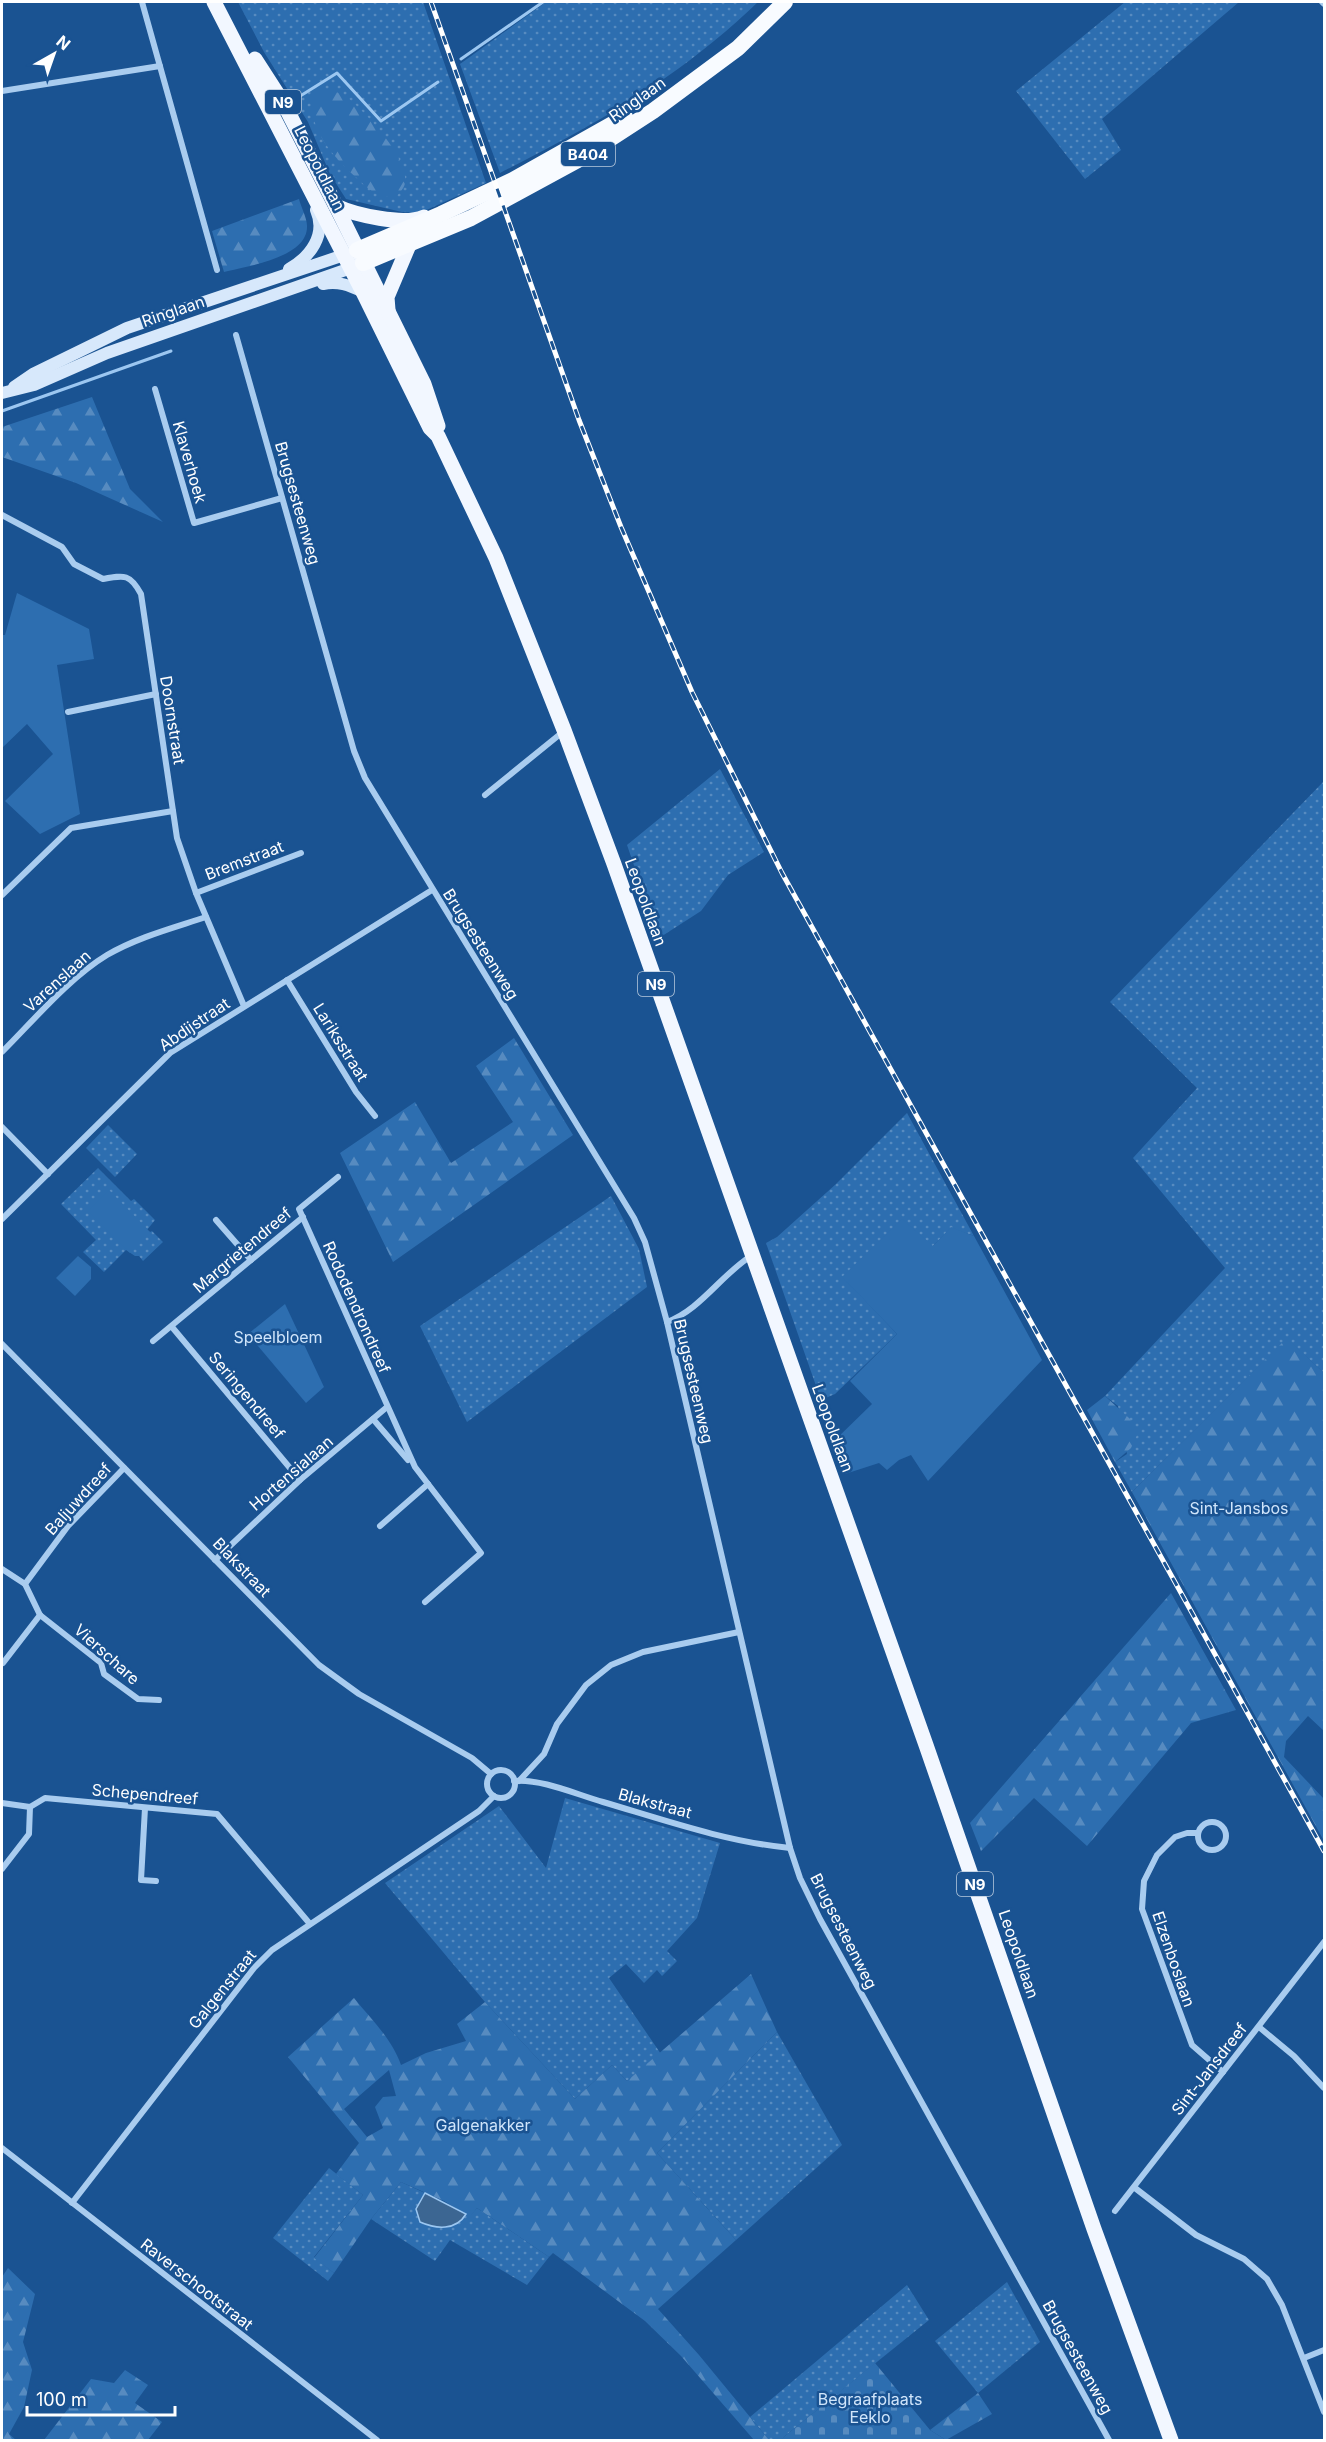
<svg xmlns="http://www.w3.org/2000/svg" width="1326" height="2442" viewBox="0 0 1326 2442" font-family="Inter,sans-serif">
  <defs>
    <pattern id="grass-dots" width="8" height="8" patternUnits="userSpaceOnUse" patternTransform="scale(1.5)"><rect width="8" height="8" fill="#2d6eb0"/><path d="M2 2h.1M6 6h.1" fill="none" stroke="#578bc0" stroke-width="1.8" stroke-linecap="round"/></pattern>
    <pattern id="forest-firs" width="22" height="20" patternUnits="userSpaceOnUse" patternTransform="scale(1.5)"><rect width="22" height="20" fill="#2d6eb0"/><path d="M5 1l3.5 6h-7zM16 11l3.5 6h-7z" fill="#578bc0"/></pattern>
    <pattern id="cemetery-stones" width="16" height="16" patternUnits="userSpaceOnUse" patternTransform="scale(1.5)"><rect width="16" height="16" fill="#2d6eb0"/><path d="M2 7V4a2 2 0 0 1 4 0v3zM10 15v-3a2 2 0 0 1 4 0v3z" fill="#578bc0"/></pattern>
  </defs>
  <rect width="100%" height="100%" fill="#1a5392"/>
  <g fill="url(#grass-dots)">
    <polygon points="238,2 423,2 486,183 420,213 402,212 346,199 330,174 308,122 264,52"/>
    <path d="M 546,2 L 758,2 C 744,15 729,29 714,41 C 649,95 574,135 500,173 L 460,64 Z"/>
    <polygon points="1125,2 1239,2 1102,119 1121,150 1085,179 1016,91"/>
    <polygon points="720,769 764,852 728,875 701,911 659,938 627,845"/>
    <polygon points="1324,781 1324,1373 1287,1339 1132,1492 1115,1462 1127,1454 1118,1406 1105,1396 1225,1268 1133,1158 1197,1088 1110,1002"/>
    <polygon points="907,1113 974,1236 951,1228 933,1246 843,1277 897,1334 835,1394 821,1400 766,1243 777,1237 836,1184"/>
    <polygon points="108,1125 137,1154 115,1177 86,1148"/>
    <polygon points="98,1168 131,1201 134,1199 155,1220 147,1230 150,1232 152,1231 163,1242 143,1261 139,1256 135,1256 126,1250 104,1272 83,1252 96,1240 61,1204"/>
    <polygon points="611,1196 639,1249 647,1287 467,1422 420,1326"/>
    <polygon points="565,1798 720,1843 697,1918 667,1951 677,1961 662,1976 657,1970 644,1983 626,1964 609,1978 661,2054 627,2081 612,2065 575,2099 485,2002 385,1883 499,1806 546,1868"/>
    <polygon points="777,2032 842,2145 736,2240 657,2153"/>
    <polygon points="329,2168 363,2195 314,2257 334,2273 328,2281 273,2238"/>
    <path d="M 401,2182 L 425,2193 L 420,2200 L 428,2225 C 444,2226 457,2229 466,2214 L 470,2216 L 477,2208 L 549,2257 L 527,2285 L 450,2240 L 435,2261 L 371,2219 Z"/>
    <polygon points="1007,2282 1040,2342 978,2393 935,2341"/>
    <polygon points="907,2285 929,2320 780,2440 769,2440 750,2417"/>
  </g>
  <g fill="url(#forest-firs)" fill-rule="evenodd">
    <path d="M 328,89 C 334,91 340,93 345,96 C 363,109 410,159 405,183 C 404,189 399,193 395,198 C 391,197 385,197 381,196 C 373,193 364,185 358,179 C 334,158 304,126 314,91 Z"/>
    <path d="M 299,199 C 301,207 307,218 307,226 C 308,258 246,266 224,272 L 212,231 Z"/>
    <polygon points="92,397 130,489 163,522 76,483 2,457 2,427"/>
    <polygon points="514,1038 573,1135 393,1262 340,1153 415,1102 451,1163 513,1122 476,1066"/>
    <polygon points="1287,1338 1324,1373 1324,1731 1308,1716 1286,1741 1284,1757 1324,1799 1324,1841 1132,1492"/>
    <polygon points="1105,1396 1130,1419 1137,1435 1131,1448 1115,1462 1087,1410"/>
    <polygon points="1171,1593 1236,1710 1191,1723 1087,1846 1034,1798 981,1851 970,1823"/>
    <path d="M 751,1974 L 777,2032 L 657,2153 L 736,2240 L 658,2309 L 699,2355 L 769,2440 L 754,2440 L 681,2356 L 645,2321 L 553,2253 L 549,2257 L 477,2208 L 470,2217 L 444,2201 L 401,2182 L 371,2219 L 334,2273 L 314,2258 L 363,2195 L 336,2174 L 359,2143 L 288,2057 L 354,1998 C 371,2019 392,2039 401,2065 L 426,2053 L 466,2041 L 457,2024 L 485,2002 L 575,2099 L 612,2065 L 627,2081 ZM 389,2070 L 396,2096 L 383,2097 L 375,2107 L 383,2128 L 367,2137 L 344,2109 Z"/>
    <polygon points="8,2268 35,2294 23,2342 32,2370 24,2407 9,2434 16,2440 2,2440 2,2277"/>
    <polygon points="125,2370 148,2385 135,2403 162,2422 148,2440 44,2440 91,2379 114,2383"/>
    <polygon points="978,2393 992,2414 946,2440 930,2430"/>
  </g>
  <polygon fill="url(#cemetery-stones)" points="875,2363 930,2430 946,2440 780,2440"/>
  <g fill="#2d6eb0">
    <polygon points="17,593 89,629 94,659 57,665 80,814 40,834 5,801 53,754 27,724 2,748 2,635 5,635"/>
    <polygon points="109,1190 150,1232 130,1253 88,1211"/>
    <polygon points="902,1219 933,1246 951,1227 974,1236 1042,1360 928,1481 911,1455 899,1460 887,1470 879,1463 845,1474 833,1442 872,1404 850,1381 897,1334 842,1277"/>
    <polygon points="78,1256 91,1267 91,1279 75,1296 56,1278"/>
    <polygon points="285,1304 324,1387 306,1403 248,1334"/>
  </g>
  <path fill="#3c6692" stroke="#9cc7f1" stroke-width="1.5" d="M 425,2193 L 466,2214 C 456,2231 436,2229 420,2222 L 416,2209 Z"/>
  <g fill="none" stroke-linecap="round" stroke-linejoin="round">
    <g stroke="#9cc7f1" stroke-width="3">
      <polyline points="461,59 543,2"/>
      <polyline points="297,98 337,73 381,121 438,82"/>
      <polyline points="2,411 171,351"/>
    </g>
    <g stroke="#a9ccef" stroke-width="6">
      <polyline points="142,2 217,270"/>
      <polyline points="1322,2 1324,4"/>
      <polyline points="2,91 160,66"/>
      <polyline points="236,335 354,751 365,778 634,1218 645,1242 667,1322 790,1848 800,1878 820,1919 1109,2440"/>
      <polyline points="155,389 194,523 282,498"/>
      <path d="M 2,515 L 62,547 L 74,564 L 103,579 C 125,575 130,574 141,594 L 177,838 L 196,893 L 244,1006"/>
      <polyline points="68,712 156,694"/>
      <polyline points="485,795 564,731"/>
      <polyline points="196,893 301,853"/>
      <polyline points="2,895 71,828 173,811"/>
      <polyline points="287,980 356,1092 375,1116"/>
      <path d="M 2,1052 C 34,1020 69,978 107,955 C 138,937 173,928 206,917"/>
      <polyline points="2,1127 48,1174"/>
      <polyline points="338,1177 299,1209 415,1467 481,1553 425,1602"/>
      <polyline points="2,1219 170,1053 432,890"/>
      <polyline points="216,1220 251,1260"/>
      <path d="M 667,1322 C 700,1310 721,1275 751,1256"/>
      <polyline points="172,1327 300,1480"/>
      <polyline points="153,1341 303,1217"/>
      <polyline points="2,1344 319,1665 359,1694 472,1758 491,1774"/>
      <polyline points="373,1419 408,1460"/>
      <polyline points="380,1526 428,1484"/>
      <polyline points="215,1560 300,1480 387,1407"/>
      <polyline points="2,1569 25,1584 68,1526 124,1468"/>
      <polyline points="25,1584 40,1615 101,1663 104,1674 138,1699 159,1700"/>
      <polyline points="3,1663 40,1615"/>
      <circle cx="501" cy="1784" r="14"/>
      <path d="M 514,1781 C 543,1779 575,1794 603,1802 C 664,1820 727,1842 790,1848"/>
      <polyline points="519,1781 544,1754 557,1724 586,1685 611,1665 643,1652 739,1632"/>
      <polyline points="2,1803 30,1807 45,1798 217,1814 310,1924"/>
      <polyline points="145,1808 141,1880 156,1881"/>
      <circle cx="1212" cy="1836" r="14"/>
      <polyline points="1198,1833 1187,1833 1175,1837 1157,1855 1144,1881 1142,1909 1192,2045 1223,2072"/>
      <polyline points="2,1869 29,1834 30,1807"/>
      <polyline points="1259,2027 1294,2056 1324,2088"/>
      <polyline points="2,2148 377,2440"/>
      <polyline points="1135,2188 1196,2235 1244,2259 1267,2279 1282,2305 1324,2412"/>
      <polyline points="72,2203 254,1968 272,1950 479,1811 494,1796"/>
      <polyline points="1115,2211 1324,1942"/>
      <polyline points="1304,2358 1324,2350"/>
    </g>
    <g stroke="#d7e8fb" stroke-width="12">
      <path d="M 289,269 C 310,257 327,235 316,210"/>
      <path d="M 323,284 C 338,281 349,285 363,292"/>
      <polyline points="14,387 33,374 127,328 344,255"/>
      <polyline points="2,393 34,385 107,353 351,268"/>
    </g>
    <g stroke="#f2f7ff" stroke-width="15">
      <polyline points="214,2 363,292 430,428 438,436 496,558 564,730 614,864 926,1745 1094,2229 1171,2440"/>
      <polyline points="255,59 284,104 336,206 424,384 438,426"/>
      <path d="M 336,206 C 355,215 404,226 424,217"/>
      <polyline points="388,310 387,297 409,245"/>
    </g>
    <g stroke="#f8fbff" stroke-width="16">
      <polyline points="357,250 441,214 513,180 625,117"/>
      <polyline points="363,263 471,218 576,161 653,111 738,48 785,2"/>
    </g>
    <g stroke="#fff" stroke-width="5">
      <polyline id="rail" points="431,2 579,420 621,527 692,692 782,873 1324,1851"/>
    </g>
    <use href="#rail" stroke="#1a5392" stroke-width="3" stroke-dasharray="9" stroke-linecap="butt"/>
  </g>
  <g text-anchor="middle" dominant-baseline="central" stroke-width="5" stroke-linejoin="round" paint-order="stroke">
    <g fill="#1a5392" stroke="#bacbde" stroke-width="1.5">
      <rect x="265" y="90" width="36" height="24" rx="4.5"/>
      <rect x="561" y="142" width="54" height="24" rx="4.5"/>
      <rect x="638" y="972" width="36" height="24" rx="4.5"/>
      <rect x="957" y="1872" width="36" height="24" rx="4.5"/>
    </g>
    <g font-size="15" font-weight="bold" fill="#fff">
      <text x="283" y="102">N9</text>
      <text x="588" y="154">B404</text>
      <text x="656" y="984">N9</text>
      <text x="975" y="1884">N9</text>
    </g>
    <g font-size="16" fill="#fff" stroke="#1a5392">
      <text transform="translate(637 99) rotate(-35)">Ringlaan</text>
      <text transform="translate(320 168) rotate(63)">Leopoldlaan</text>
      <text transform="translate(173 311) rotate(-19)">Ringlaan</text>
      <text transform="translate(190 462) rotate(74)">Klaverhoek</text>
      <text transform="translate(298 503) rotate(74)">Brugsesteenweg</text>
      <text transform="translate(173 720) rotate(81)">Doornstraat</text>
      <text transform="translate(244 860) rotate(-21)">Bremstraat</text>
      <text transform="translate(646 902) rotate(70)">Leopoldlaan</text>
      <text transform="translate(481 944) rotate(58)">Brugsesteenweg</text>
      <text transform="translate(57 981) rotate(-42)">Varenslaan</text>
      <text transform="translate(194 1024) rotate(-34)">Abdijstraat</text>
      <text transform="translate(341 1042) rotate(58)">Lariksstraat</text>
      <text transform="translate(242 1250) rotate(-40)">Margrietendreef</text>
      <text transform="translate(357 1307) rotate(66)">Rododendrondreef</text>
      <text transform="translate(694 1381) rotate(77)">Brugsesteenweg</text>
      <text transform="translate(247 1395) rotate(50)">Seringendreef</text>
      <text transform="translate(833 1428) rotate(70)">Leopoldlaan</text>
      <text transform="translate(291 1473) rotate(-41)">Hortensialaan</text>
      <text transform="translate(78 1499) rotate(-48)">Baljuwdreef</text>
      <text transform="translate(242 1567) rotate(46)">Blakstraat</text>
      <text transform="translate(107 1654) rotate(42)">Vierschare</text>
      <text transform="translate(145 1794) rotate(5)">Schependreef</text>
      <text transform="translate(655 1803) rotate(15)">Blakstraat</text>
      <text transform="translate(844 1931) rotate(63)">Brugsesteenweg</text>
      <text transform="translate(1019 1954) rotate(71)">Leopoldlaan</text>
      <text transform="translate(1174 1959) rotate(71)">Elzenboslaan</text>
      <text transform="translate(222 1989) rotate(-51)">Galgenstraat</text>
      <text transform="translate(1209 2069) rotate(-52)">Sint-Jansdreef</text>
      <text transform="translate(197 2284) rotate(38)">Raverschootstraat</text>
      <text transform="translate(1078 2357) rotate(61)">Brugsesteenweg</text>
    </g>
    <g font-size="16" fill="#d0e5fb" stroke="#1a5392">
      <text x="278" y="1337">Speelbloem</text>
      <text x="1239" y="1508">Sint-Jansbos</text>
      <text x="483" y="2125">Galgenakker</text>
      <text x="870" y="2399">Begraafplaats<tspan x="870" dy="18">Eeklo</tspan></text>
    </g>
  </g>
  <rect width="1326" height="2442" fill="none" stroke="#ffffff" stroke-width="6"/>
  <g transform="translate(54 54) rotate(40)" stroke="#1a5392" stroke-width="4.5" paint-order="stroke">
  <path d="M0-4.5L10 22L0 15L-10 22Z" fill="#ffffff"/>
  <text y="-9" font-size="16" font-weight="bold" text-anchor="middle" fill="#ffffff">N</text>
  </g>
  <path d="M27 2406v9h148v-9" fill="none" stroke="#ffffff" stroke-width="3"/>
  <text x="36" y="2406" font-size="18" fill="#ffffff" stroke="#1a5392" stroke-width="4.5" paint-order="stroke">100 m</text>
</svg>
